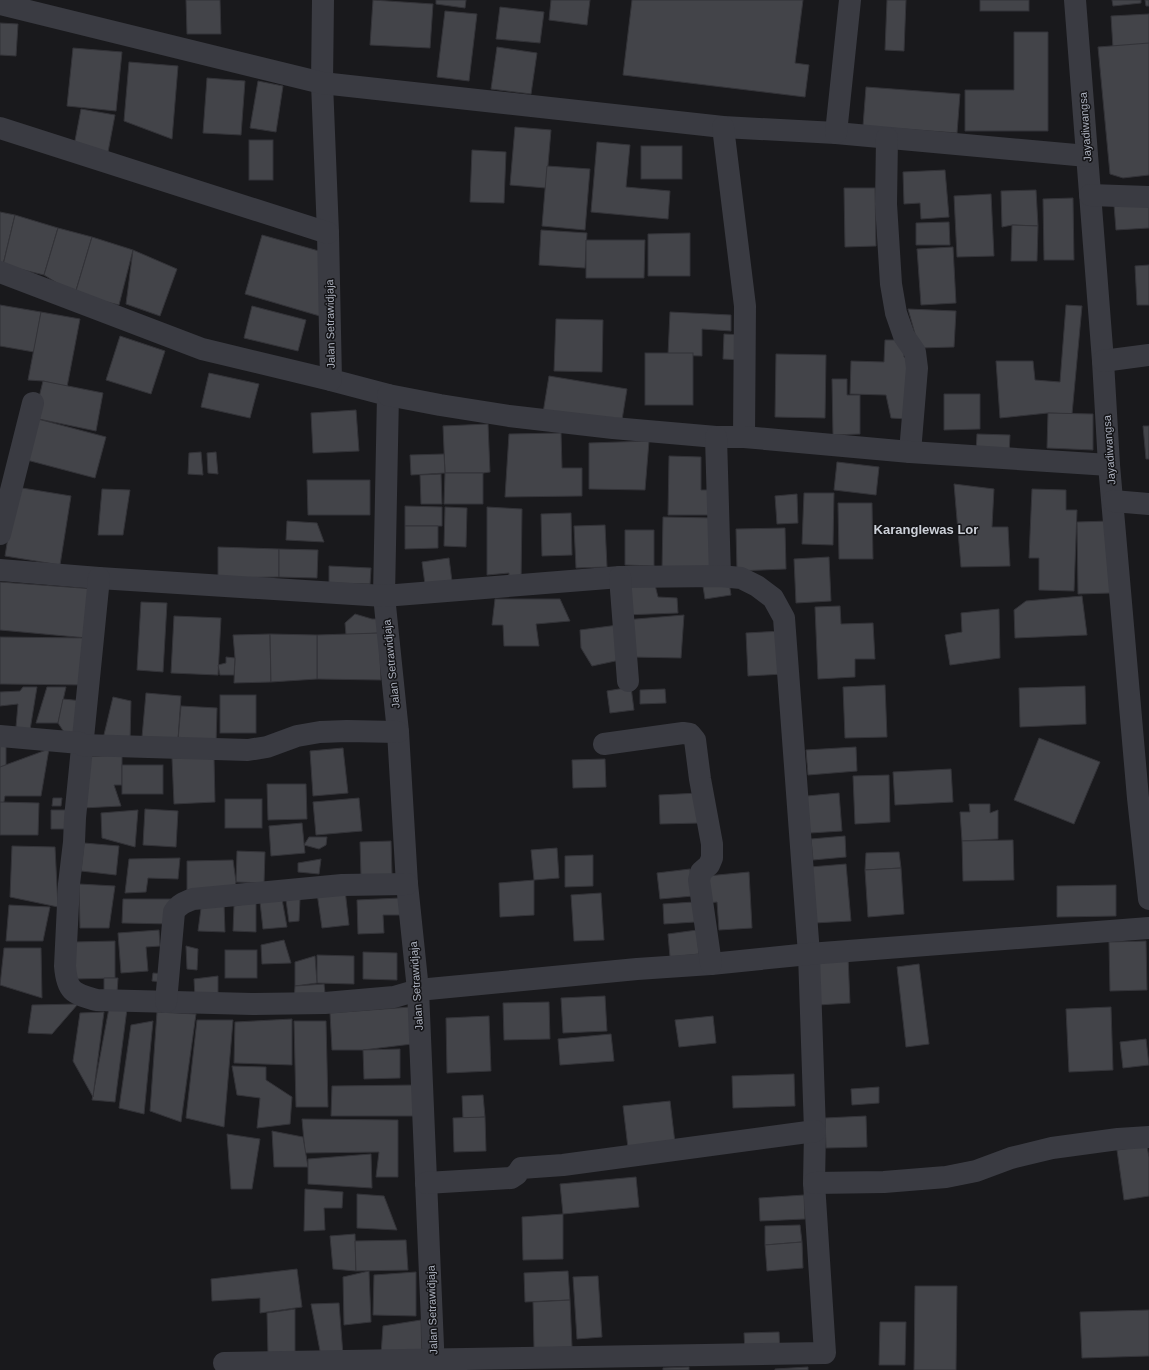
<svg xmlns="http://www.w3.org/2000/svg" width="1149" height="1370" viewBox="0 0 1149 1370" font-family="Helvetica,sans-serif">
  <rect width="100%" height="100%" fill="#19191c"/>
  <g fill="#434449" stroke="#333338">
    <polygon points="186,0 220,0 221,34 187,34"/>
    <polygon points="373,0 433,4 430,48 370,45"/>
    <polygon points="436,0 466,0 465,8 436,4"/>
    <polygon points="551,0 590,0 587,25 549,20"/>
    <polygon points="632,0 803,0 795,63 809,65 805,97 623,75"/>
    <polygon points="887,0 906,0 904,51 885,50"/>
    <rect x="980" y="0" width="49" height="11"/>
    <polygon points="1112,0 1141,0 1141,3 1113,6"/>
    <polygon points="1145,0 1149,0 1149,6 1146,6"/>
    <polygon points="500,7 544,12 540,43 496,39"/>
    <polygon points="445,11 477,14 469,81 437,77"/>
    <polygon points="1149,14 1149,46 1113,48 1111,16"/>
    <polygon points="0,23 18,24 16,56 0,55"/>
    <polygon points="1014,32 1048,32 1048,131 965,131 965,90 1014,90"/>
    <polygon points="1149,43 1149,175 1123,178 1110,174 1098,47"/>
    <polygon points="497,47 537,53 531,94 491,89"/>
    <polygon points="73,48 122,52 116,111 67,106"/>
    <polygon points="129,62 178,66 172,139 124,121"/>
    <polygon points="207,78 245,81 241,135 203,133"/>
    <polygon points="258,81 283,86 276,132 250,128"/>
    <polygon points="866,87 960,94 957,133 863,126"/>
    <polygon points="81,109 115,115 108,152 74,146"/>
    <polygon points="515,127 551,130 546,188 510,185"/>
    <rect x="249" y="140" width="24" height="40"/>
    <polygon points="597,142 630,145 626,187 670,191 668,219 591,212"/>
    <rect x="641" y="146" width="41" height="33"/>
    <polygon points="472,150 506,152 504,203 470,202"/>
    <polygon points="547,166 590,169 585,230 542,226"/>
    <polygon points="945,170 949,217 921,219 920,203 904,204 903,172"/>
    <polygon points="844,188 875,188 876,246 845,247"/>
    <polygon points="1036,190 1038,226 1012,225 1002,227 1001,191"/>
    <polygon points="991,194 994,256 957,257 954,196"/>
    <polygon points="1073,198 1074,260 1044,260 1043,199"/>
    <polygon points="1149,203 1149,228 1116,230 1114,205"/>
    <polygon points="0,212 15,215 3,265 0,264"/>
    <polygon points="15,215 58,228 44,275 3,265"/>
    <polygon points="949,222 950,245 916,245 916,223"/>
    <polygon points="1012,225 1038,226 1037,261 1011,261"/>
    <polygon points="58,228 92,237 75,294 44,275"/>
    <polygon points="541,230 587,233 585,268 539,265"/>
    <polygon points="690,233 690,276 648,276 648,234"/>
    <polygon points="262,235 326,253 323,317 245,294"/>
    <polygon points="92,237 133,250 119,305 75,294"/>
    <polygon points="586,240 645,240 644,278 586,278"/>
    <polygon points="953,247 956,303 921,305 917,249"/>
    <polygon points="133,250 177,269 160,316 126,304"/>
    <polygon points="1149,265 1149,305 1137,305 1135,266"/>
    <polygon points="0,305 41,312 34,352 0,346"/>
    <polygon points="1066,305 1082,306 1072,414 1048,413 1000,418 996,361 1033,361 1035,380 1060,382"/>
    <polygon points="252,306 306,320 298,351 244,338"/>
    <polygon points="908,309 956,311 954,347 919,348"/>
    <polygon points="41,312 80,319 67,387 43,381 28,380"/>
    <polygon points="670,312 731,315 731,331 702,329 702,356 668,355"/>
    <polygon points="556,319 603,320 602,372 554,371"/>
    <polygon points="724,334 744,335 742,360 723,359"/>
    <polygon points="120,336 165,351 151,394 106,380"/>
    <polygon points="885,340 904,340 904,357 909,362 908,419 891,418 886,395 850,394 851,361 884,362"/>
    <rect x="645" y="353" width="48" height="52"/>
    <polygon points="776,354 826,355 825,418 775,417"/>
    <polygon points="209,373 259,384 250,418 201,407"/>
    <polygon points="549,376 627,389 621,426 543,413"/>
    <polygon points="832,379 847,379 847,395 860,395 860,434 833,435"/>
    <polygon points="43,381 103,393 96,431 34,418"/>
    <polygon points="944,394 980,394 980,429 944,430"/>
    <polygon points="356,410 359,451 313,453 311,413"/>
    <polygon points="1048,413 1093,414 1093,450 1047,448"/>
    <polygon points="34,418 106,437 95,478 23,459"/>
    <polygon points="488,424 490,472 483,473 445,473 443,426"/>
    <polygon points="1143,426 1149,426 1149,459 1146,459"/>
    <polygon points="561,433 562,468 582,468 582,496 505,497 509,434"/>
    <polygon points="977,434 1010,435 1009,455 976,453"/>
    <polygon points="649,441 645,490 589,489 589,443"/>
    <polygon points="201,452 203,475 188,474 189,453"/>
    <polygon points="216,452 218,474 208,473 207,453"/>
    <polygon points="444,454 445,473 411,475 410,455"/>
    <polygon points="669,456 701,457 701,490 713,490 712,515 668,515"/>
    <polygon points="837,462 879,467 876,495 834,490"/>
    <polygon points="445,473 483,473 483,504 444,504"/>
    <polygon points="441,474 442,504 421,504 420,475"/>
    <polygon points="307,480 370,480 370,515 308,515"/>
    <polygon points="954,484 994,489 992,527 1008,527 1010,566 961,567"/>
    <polygon points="16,487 71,496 60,565 5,556"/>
    <polygon points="102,489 130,490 123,535 98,535"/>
    <polygon points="1032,489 1066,490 1066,510 1077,510 1074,591 1039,590 1039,558 1029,558"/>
    <polygon points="804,493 834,493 833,545 802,544"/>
    <polygon points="797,494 798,523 777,524 775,496"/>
    <polygon points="838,503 872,503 873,559 839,559"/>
    <polygon points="405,506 442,507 442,526 405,526"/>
    <polygon points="445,507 467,508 466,547 444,546"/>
    <polygon points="487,507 522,509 521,584 508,584 509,573 487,575"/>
    <polygon points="571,513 572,555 542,556 541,514"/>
    <polygon points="663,517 715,518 714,571 662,570"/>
    <polygon points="287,521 317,523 324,542 286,540"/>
    <polygon points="1109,521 1111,593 1078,594 1077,522"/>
    <polygon points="605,525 607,567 576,568 574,526"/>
    <polygon points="405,526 438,526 438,548 405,549"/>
    <polygon points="785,528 786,569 737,571 736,529"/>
    <polygon points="625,530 654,530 654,566 625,565"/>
    <polygon points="218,547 279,549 279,577 218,578"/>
    <polygon points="279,549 318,550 317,578 279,577"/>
    <polygon points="829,557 831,601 796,603 794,559"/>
    <polygon points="449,558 453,589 426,592 422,562"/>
    <polygon points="329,566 371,568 370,584 329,583"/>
    <polygon points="728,576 731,595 705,599 702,580"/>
    <polygon points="654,581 658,597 677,598 678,613 624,615 624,589"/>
    <polygon points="0,582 95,589 87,638 0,630"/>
    <polygon points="1082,596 1087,635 1015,638 1014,610 1026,601"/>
    <polygon points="495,599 560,599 570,621 536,624 539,646 504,646 503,625 492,625"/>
    <polygon points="141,602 167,603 163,672 137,670"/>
    <polygon points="840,606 841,624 873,623 875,659 855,659 855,677 818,679 815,607"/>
    <polygon points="999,609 1000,658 950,665 945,635 962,632 961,613"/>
    <polygon points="355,614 372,619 378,619 379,633 346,635 345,623"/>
    <polygon points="684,615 681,658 631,657 624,620"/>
    <polygon points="174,616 221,618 218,675 171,673"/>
    <polygon points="618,625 620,660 592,666 581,648 580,630"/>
    <polygon points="782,631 784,674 748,676 746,633"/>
    <polygon points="379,633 381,680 317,679 317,635"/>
    <polygon points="270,634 271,682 234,683 235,658 233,635"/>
    <polygon points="270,634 317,635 317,679 271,682"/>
    <polygon points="0,637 87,638 86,685 0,684"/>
    <polygon points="226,657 235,658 234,675 220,675 218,665 226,663"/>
    <polygon points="885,685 887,737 845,738 843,687"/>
    <polygon points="1085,686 1086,724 1020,727 1019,688"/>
    <polygon points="23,687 37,687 30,730 16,727 18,704 0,706 0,692 20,691"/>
    <polygon points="47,687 66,687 58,723 36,723"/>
    <polygon points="631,687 634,710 610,713 607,691"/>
    <polygon points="665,689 666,703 640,704 640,690"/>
    <polygon points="146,693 181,696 178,740 142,737"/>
    <rect x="220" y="695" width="36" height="38"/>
    <polygon points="113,697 131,701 130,742 103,739"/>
    <polygon points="63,699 83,701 74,736 66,735 58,723"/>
    <polygon points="181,706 217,708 216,744 178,740"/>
    <polygon points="1039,738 1100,762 1074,824 1014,800"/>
    <polygon points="0,745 6,745 6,768 0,769"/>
    <polygon points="856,747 857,771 808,775 806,750"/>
    <polygon points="343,748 348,793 313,796 310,751"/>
    <polygon points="49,749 41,796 5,796 0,823 0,767"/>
    <polygon points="122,755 122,785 114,785 121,806 83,808 82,757"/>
    <polygon points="214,757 215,802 174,804 172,758"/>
    <polygon points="605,759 606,787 573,788 572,760"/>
    <rect x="122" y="765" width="41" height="29"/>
    <polygon points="951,769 953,802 895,805 893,772"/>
    <polygon points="889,775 890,822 855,824 853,776"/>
    <polygon points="267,784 306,784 307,819 268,820"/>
    <polygon points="699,793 700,823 660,824 659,795"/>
    <polygon points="839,793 842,831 810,833 807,796"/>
    <polygon points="53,798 62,798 61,806 52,806"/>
    <polygon points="359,798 362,831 316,835 313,802"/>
    <rect x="225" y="799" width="37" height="29"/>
    <polygon points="0,802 39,803 38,835 0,835"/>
    <polygon points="969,804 990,804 990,813 998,810 998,839 962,841 960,812 970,812"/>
    <polygon points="145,809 178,811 176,847 143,845"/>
    <polygon points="51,810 70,810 67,829 51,829"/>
    <polygon points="138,810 135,847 102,838 101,813"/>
    <polygon points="302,823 305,853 271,856 269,826"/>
    <polygon points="845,836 846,857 813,860 811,839"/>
    <polygon points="309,837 327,837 326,845 319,849 304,845"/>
    <polygon points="1013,840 1014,880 963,881 962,841"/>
    <polygon points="391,841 392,875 361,876 360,842"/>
    <polygon points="84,843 119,846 116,875 81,871"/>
    <polygon points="12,846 55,847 58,907 10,897"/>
    <polygon points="557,848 559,878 534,880 531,850"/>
    <polygon points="237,851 265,852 264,883 236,882"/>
    <polygon points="899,852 901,868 865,870 866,853"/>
    <polygon points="593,855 593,886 565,887 565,856"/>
    <polygon points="180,858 178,879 148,878 146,892 125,893 129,859"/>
    <polygon points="321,859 319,874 298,872 298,863"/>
    <polygon points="233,860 236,882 234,889 187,890 187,861"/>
    <polygon points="846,864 851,921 814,923 810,867"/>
    <polygon points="901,868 904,914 868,917 865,870"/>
    <polygon points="690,869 693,896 660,899 657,873"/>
    <polygon points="749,872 752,928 719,930 717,902 708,903 707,876"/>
    <polygon points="534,880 534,915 500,917 499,883"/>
    <polygon points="79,884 115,886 109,928 80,928"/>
    <polygon points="1116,885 1116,916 1057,917 1057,886"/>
    <polygon points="345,890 349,925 322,928 317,893"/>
    <polygon points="601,893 604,940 574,941 571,895"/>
    <polygon points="400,898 400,915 383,915 384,933 358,934 357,900"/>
    <polygon points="123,899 171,899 171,924 122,923"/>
    <polygon points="282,899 287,927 263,929 260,902"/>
    <polygon points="300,899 299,921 289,922 286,900"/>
    <polygon points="202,901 224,903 225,932 198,931"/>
    <polygon points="256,902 256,932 233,931 234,906"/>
    <polygon points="694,902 695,922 664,924 663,904"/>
    <polygon points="9,905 50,907 43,941 6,941"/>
    <polygon points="159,930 160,946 146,947 148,971 121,973 118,933"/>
    <polygon points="697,930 699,954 670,957 668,934"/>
    <polygon points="284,940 291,963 262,964 261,945"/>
    <polygon points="115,941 115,978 75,979 74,942"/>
    <polygon points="1146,941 1147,990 1110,991 1109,942"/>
    <polygon points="186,946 198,949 197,970 187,969"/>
    <polygon points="4,948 41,948 42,998 0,985"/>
    <rect x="225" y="950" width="32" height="28"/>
    <polygon points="363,952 397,953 397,980 363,979"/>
    <polygon points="317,955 354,956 354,984 317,983"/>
    <polygon points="315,956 317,983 295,986 295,962"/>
    <polygon points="848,956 850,1003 818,1005 815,957"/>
    <polygon points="919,964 929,1044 906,1047 897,967"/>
    <polygon points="153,973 165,974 164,982 152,981"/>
    <polygon points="218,976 218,998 195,998 194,979"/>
    <polygon points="104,978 118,978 117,993 104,993"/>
    <polygon points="324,984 326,1002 294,1003 295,986"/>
    <polygon points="605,996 607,1031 563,1033 561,998"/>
    <polygon points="549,1002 550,1039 504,1040 503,1003"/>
    <polygon points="78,1004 52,1034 28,1033 32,1005"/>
    <polygon points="410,1007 412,1044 363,1050 332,1050 330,1013"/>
    <polygon points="1111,1007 1113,1070 1069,1072 1066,1009"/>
    <polygon points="109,1008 127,1009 115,1102 92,1100"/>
    <polygon points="104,1012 93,1097 73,1061 80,1013"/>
    <polygon points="157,1012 196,1014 181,1122 150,1111"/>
    <polygon points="489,1016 491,1071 447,1073 446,1018"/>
    <polygon points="713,1016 716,1043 679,1047 675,1020"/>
    <polygon points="292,1019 292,1065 234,1063 235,1022"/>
    <polygon points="197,1020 233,1020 224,1127 186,1118"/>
    <polygon points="153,1021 144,1114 119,1108 131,1025"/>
    <polygon points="294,1021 326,1021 328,1107 296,1107"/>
    <polygon points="611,1034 614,1061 560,1065 558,1039"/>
    <polygon points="1146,1039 1149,1065 1123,1068 1120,1042"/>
    <polygon points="400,1049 400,1078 364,1079 363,1050"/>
    <polygon points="232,1066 266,1067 266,1080 292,1097 290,1124 257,1128 260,1098 237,1095"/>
    <polygon points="794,1074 795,1106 733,1108 732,1076"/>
    <polygon points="416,1085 413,1116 331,1116 332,1086"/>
    <polygon points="879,1087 879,1103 852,1105 851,1089"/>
    <polygon points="483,1095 485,1117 463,1119 462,1096"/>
    <polygon points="670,1101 675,1143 628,1148 623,1106"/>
    <polygon points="866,1116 867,1147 826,1148 825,1118"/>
    <polygon points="485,1117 486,1151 454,1152 453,1118"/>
    <polygon points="302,1119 398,1120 398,1177 376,1177 379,1152 305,1153"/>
    <polygon points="272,1131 303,1137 308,1167 274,1167"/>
    <polygon points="227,1134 260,1139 252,1189 231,1189"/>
    <polygon points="1147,1146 1149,1157 1149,1196 1124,1200 1117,1150"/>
    <polygon points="371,1154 372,1188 308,1184 308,1159"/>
    <polygon points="636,1177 639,1207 563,1214 560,1184"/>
    <polygon points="305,1189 343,1192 342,1208 324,1208 325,1230 304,1231"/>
    <polygon points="357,1194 384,1196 397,1230 357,1228"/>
    <polygon points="804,1195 805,1219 760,1221 759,1198"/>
    <polygon points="563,1214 563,1259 523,1260 522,1217"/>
    <polygon points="800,1225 802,1242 765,1245 765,1226"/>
    <polygon points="355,1234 356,1271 333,1269 330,1236"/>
    <polygon points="406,1240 408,1270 356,1271 355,1241"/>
    <polygon points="802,1242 803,1268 767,1271 765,1245"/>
    <polygon points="297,1269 302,1307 260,1313 260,1298 212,1301 211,1279"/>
    <polygon points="369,1271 371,1322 344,1325 343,1277"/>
    <polygon points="568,1271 570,1300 525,1302 524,1273"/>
    <polygon points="416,1272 416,1316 373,1315 374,1275"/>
    <polygon points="598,1276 602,1337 577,1339 573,1277"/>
    <polygon points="915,1286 957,1286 956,1370 914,1370"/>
    <polygon points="570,1300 572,1347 534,1348 533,1302"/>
    <polygon points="339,1303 343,1355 321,1356 311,1304"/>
    <polygon points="295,1309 295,1353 268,1354 267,1313"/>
    <polygon points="1149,1310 1149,1356 1082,1358 1080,1312"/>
    <polygon points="421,1320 422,1356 381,1355 383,1326"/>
    <polygon points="880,1322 906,1322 905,1365 879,1365"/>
    <polygon points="779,1332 780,1352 745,1352 744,1333"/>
    <polygon points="689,1367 689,1370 663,1370 663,1368"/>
    <polygon points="808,1367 808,1370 775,1370 775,1369"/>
  </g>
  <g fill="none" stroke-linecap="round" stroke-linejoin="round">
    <g stroke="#3a3b42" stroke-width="22">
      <polyline points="323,0 322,83 328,233 331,380 388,395 384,596 398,732 407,884 418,990 434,1370"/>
      <polyline points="1075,0 1103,361 1109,465 1138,798 1149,899"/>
      <polyline points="0,4 322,83 723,127 836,133 1087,156"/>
      <polyline points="723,127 745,306 744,437"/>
      <polyline points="0,128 328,233"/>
      <polyline points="836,133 850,0"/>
      <polyline points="887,138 886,204 891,284 896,313 904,336 915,352 917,368 910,452"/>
      <polyline points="1090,195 1149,197"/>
      <polyline points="0,272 202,349 331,380"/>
      <polyline points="1103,361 1149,355"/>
      <polyline points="388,395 440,405 509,416 613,428 716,437 744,437 910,452 1109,465"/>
      <polyline points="716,437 720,576"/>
      <polyline points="1113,501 1149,504"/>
      <polyline points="0,534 33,403"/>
      <polyline points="0,570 99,578 384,596 620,577 720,576 741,578 757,586 773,598 784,618 809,954 815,1131 814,1183 825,1353 224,1363"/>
      <polyline points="620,577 628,681"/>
      <path d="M 99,578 L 75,818 L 74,842 L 69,884 L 65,966 C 67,992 73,993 96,1000 L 252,1004 L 325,1003 L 394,997 L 418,990 L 637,969 L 711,964 L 809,954 L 1149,928"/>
      <polyline points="0,736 80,743 82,745 248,750 267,747 297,736 320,732 347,731 398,732"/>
      <polyline points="604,744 683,733 690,734 695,740 700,779 712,844 712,858 709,865 701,872 699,880 711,964"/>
      <path d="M 166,1002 L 174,912 C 179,904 185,902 193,899 L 342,885 L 407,884"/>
      <polyline points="426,1183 511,1178 517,1174 521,1168 563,1165 815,1131"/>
      <polyline points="814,1183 884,1182 946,1177 976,1171 1011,1158 1052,1148 1118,1139 1149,1137"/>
    </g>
  </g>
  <g text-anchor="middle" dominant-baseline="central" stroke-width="3" stroke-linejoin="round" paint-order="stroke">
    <g font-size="11" fill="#abb0bd" stroke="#141417">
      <text transform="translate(1085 127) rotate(-94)">Jayadiwangsa</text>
      <text transform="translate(330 324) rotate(-91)">Jalan Setrawidjaja</text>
      <text transform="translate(1109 450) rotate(-94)">Jayadiwangsa</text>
      <text transform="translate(391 664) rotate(-96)">Jalan Setrawidjaja</text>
      <text transform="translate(416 986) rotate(-94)">Jalan Setrawidjaja</text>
      <text transform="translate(432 1310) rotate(-92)">Jalan Setrawidjaja</text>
    </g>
    <g font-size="13" font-weight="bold" fill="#ccd0d8" stroke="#141417">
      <text x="926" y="529">Karanglewas Lor</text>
    </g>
  </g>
</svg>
